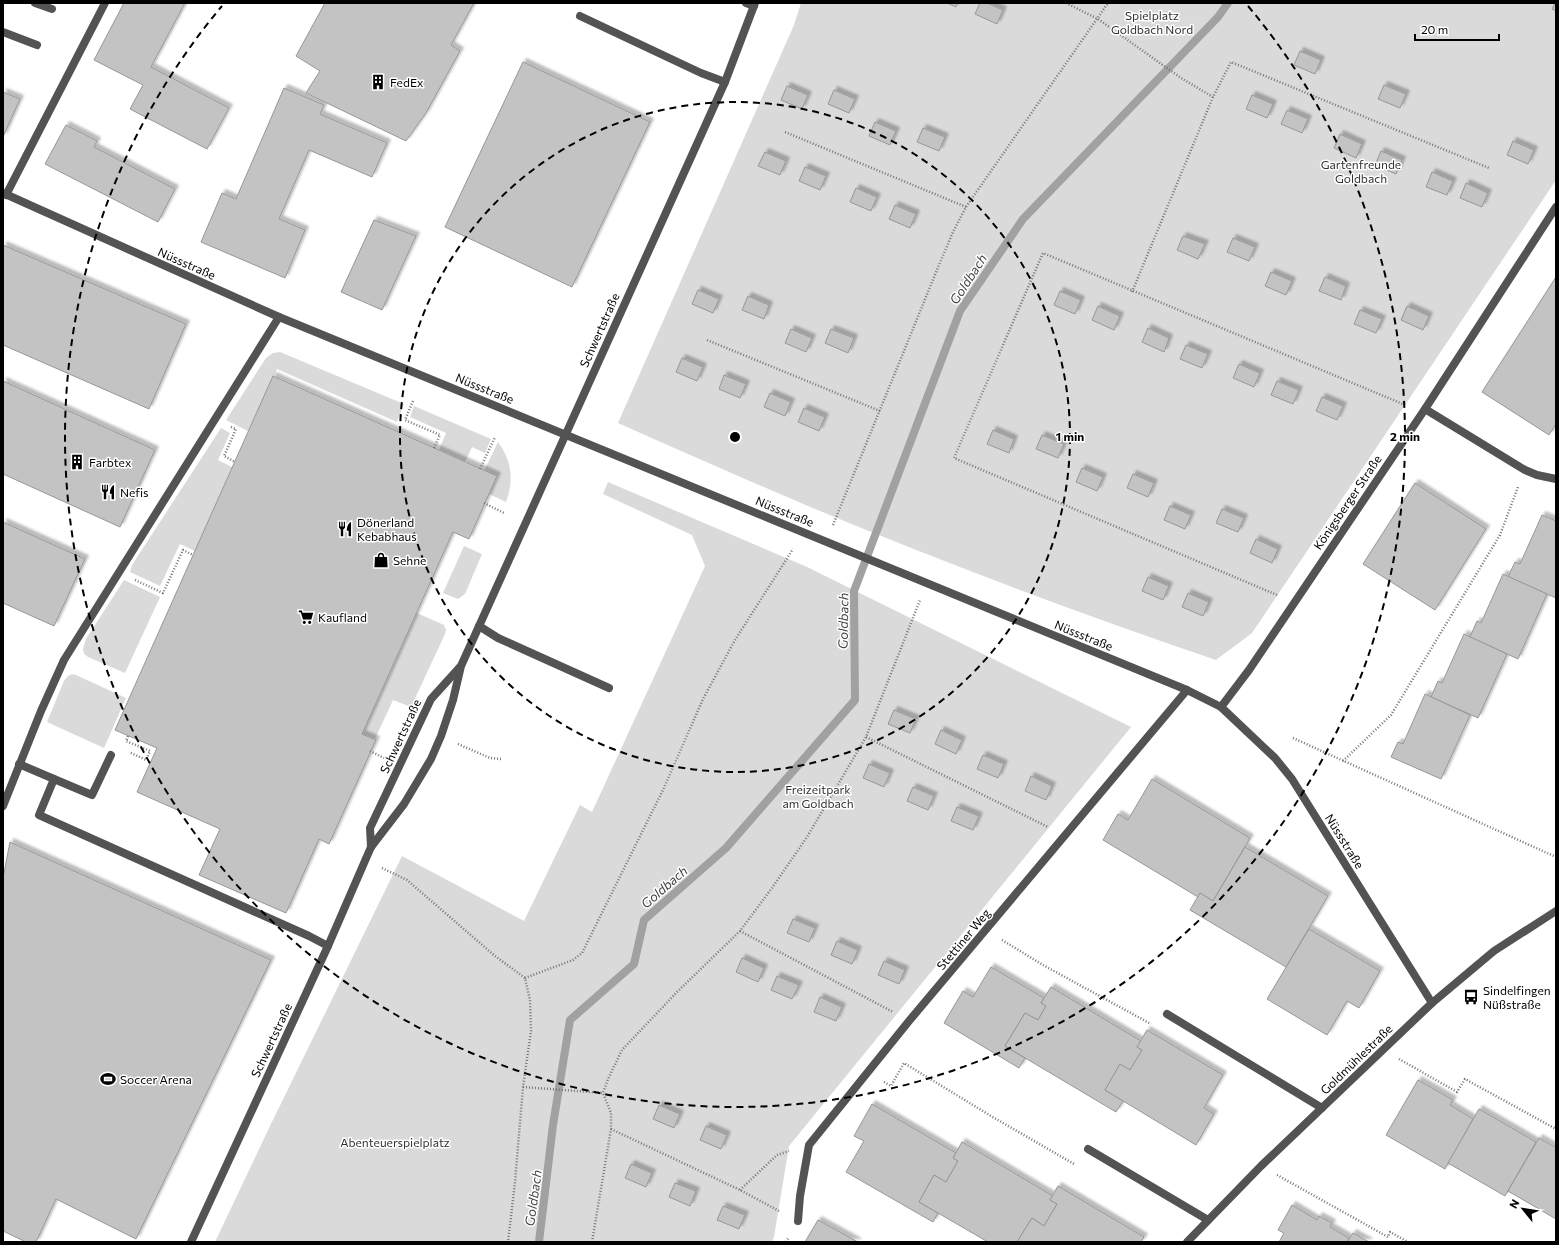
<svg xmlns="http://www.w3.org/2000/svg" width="1559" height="1245" viewBox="0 0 1559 1245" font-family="Commissioner,sans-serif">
  <defs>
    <filter id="shadow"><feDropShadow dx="3.5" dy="-3.5" stdDeviation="1" flood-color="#0004"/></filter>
  </defs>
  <rect width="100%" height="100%" fill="#fff"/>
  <g fill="#dadada">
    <path d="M 801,3 L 1556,3 L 1556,180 L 1252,633 L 1216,660 C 1078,613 942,562 808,506 C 744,479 681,451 618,423 L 794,25 Z"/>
    <polygon points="280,352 404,404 397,422 277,369 248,431 226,420 266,358 273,353"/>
    <polygon points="414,406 491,439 485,453 472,447 465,462 439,450 446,433 410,417"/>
    <polygon points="221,428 230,433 218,460 232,467 195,551 180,544 160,586 130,572 132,565"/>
    <path d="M 498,442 C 512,461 514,480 506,502 L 489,494 L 484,471 Z"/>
    <polygon points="608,482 805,566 1131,727 789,1146 774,1237 772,1242 215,1242 270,1126 402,856 524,921 580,805 592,812 705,566 692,535 603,494"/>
    <polygon points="464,546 482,554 465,594 458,599 443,593"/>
    <polygon points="124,580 160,597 125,673 88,657 84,654 83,649 86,639"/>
    <polygon points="417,613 444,625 446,630 445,634 411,707 393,700 375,739 362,734"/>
    <polygon points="72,674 76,675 126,698 104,748 47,722 64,681 68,676"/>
  </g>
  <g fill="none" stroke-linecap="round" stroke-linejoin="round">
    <polyline stroke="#a1a1a1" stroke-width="8" points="539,1242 553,1125 570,1020 634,964 644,920 726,848 855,700 854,591 960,311 1023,219 1218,17 1228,3"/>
  </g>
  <g fill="#c3c3c3" stroke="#979797" filter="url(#shadow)">
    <polygon points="124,3 185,3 151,67 229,108 207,149 130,109 143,85 94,60"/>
    <polygon points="325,3 474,3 451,45 460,51 426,113 406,141 306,93 320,71 296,56"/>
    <polygon points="947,3 958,3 956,7"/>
    <polygon points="980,3 987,3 1003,10 997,24 975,14"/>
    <polygon points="1555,3 1556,3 1556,11 1552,9"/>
    <polygon points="1300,51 1321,60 1315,74 1294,65"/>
    <polygon points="523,62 650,122 572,287 445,227"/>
    <polygon points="1384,85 1406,94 1400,108 1378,99"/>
    <polygon points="787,86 808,95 802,109 781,100"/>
    <polygon points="284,88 324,105 320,114 387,143 372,177 309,150 279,219 305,230 285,278 201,242 222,193 236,199"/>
    <polygon points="834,90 855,99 849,113 828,104"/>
    <polygon points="3,92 20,99 3,137"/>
    <polygon points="1252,95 1273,104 1267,118 1246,109"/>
    <polygon points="1287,110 1308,119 1302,133 1281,124"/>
    <polygon points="875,122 896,131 890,145 869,136"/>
    <polygon points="66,125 97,141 94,147 175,189 158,222 45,164"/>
    <polygon points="923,128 945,137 939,151 917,142"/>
    <polygon points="1340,134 1362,144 1356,158 1334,148"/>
    <polygon points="1513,141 1534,150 1528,164 1507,155"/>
    <polygon points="1381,151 1402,160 1396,174 1375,165"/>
    <polygon points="765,152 786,161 780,175 758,166"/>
    <polygon points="805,167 826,176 820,190 799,181"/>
    <polygon points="1432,172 1453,181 1447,195 1426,187"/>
    <polygon points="1466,183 1488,193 1482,207 1460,198"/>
    <polygon points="856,188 877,197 871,211 850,202"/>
    <polygon points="895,205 916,214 910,228 889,219"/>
    <polygon points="374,220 416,236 382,310 341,292"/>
    <polygon points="1183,236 1205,244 1198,259 1177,250"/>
    <polygon points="1233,238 1255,247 1249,261 1227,252"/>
    <polygon points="3,245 186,324 149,409 3,345"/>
    <polygon points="1271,272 1292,281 1286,295 1265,286"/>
    <polygon points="1325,277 1346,286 1341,300 1319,291"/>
    <polygon points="1556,277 1556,424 1549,435 1482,392"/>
    <polygon points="698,290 719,299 713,313 692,304"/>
    <polygon points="1060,291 1081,300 1075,314 1054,305"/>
    <polygon points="748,296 769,305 764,319 742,310"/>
    <polygon points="1098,306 1120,316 1114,330 1092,320"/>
    <polygon points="1407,306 1429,316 1423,330 1401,320"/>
    <polygon points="1360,310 1382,319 1376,333 1354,324"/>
    <polygon points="1148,328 1169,338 1164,352 1142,342"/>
    <polygon points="791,329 812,338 806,352 785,343"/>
    <polygon points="831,329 854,338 848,353 825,343"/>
    <polygon points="1186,345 1208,354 1202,368 1180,359"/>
    <polygon points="682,358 703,367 697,381 676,372"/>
    <polygon points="1239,364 1260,373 1254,387 1233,378"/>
    <polygon points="724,375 746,384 740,398 719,389"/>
    <polygon points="273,376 497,476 469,539 453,532 362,734 376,740 329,844 319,839 286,913 199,875 220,829 137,792 157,748 115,730"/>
    <polygon points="3,381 155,450 120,527 3,474"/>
    <polygon points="1277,381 1299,390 1293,404 1271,395"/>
    <polygon points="770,393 791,402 785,416 764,407"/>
    <polygon points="1322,397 1343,406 1337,420 1316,411"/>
    <polygon points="804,408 825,417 819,431 798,422"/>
    <polygon points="993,430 1014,439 1009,453 987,444"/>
    <polygon points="1042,435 1064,444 1058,458 1036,449"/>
    <polygon points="1082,468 1103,477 1097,491 1076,482"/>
    <polygon points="1133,474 1154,483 1148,497 1127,488"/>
    <polygon points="1415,483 1486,529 1435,610 1363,564"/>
    <polygon points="1170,506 1191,515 1185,529 1164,520"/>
    <polygon points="1222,509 1244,518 1238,532 1216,523"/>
    <polygon points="1542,515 1556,521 1556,598 1508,577 1515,562 1520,564"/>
    <polygon points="3,522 85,559 54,626 3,603"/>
    <polygon points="1256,539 1278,549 1272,563 1250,553"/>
    <polygon points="1503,574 1547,594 1518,659 1470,637 1477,621 1481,623"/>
    <polygon points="1148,577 1169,586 1163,600 1142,591"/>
    <polygon points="1188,593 1209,602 1203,616 1182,607"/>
    <polygon points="1464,634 1507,654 1478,718 1431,697 1438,681 1442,683"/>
    <polygon points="1425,694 1470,715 1441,779 1391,757 1398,742 1403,744"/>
    <polygon points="894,710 916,719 910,733 888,724"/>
    <polygon points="941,730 962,740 956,754 935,744"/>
    <polygon points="983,755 1004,764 998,778 977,769"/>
    <polygon points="869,764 890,773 884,787 863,778"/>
    <polygon points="1031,776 1052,786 1046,800 1025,791"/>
    <polygon points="1152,779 1250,838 1213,901 1200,893 1198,897 1103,840 1118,814 1128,820"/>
    <polygon points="913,787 934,796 928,810 907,801"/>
    <polygon points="957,807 979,816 973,830 951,821"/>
    <polygon points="10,842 271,960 136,1239 56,1199 36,1242 26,1242 3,1231 3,878"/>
    <polygon points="1245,847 1328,896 1286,967 1190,910 1200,893 1213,901"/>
    <polygon points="793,919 815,928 809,942 787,933"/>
    <polygon points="1309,929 1380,971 1359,1008 1347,1001 1327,1035 1267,999"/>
    <polygon points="837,941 858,950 852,964 831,955"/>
    <polygon points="742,958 764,968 758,982 736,972"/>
    <polygon points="884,961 905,970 899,984 878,975"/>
    <polygon points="991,967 1044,998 1041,1003 1046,1006 1038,1020 1025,1013 1005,1046 1025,1058 1019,1068 944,1023 963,991 973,997"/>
    <polygon points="777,976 799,985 792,999 771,990"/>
    <polygon points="1051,987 1141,1041 1137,1047 1142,1050 1130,1070 1120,1064 1105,1090 1123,1101 1116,1112 1005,1046 1025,1013 1038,1020 1046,1006 1041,1003"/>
    <polygon points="820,997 842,1007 836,1021 814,1012"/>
    <polygon points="1147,1030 1223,1075 1204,1108 1214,1114 1196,1145 1105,1090 1120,1064 1130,1070 1142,1050 1137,1047"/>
    <polygon points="1418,1080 1453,1100 1450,1105 1473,1119 1445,1169 1386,1135"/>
    <polygon points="872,1104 956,1153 953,1158 958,1161 946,1182 934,1175 919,1202 938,1213 933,1222 846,1172 864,1141 854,1136"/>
    <polygon points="659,1105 680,1114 674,1128 653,1119"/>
    <polygon points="1479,1109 1536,1142 1505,1196 1448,1163"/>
    <polygon points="706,1126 727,1135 721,1149 700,1140"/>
    <polygon points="1539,1138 1556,1148 1556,1219 1508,1191"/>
    <polygon points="962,1142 1053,1196 1050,1200 1057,1204 1044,1226 1032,1218 1017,1242 988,1242 919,1202 934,1175 946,1182 958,1161 953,1158"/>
    <polygon points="631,1164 652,1173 646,1187 625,1178"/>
    <polygon points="675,1183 696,1191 690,1206 669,1197"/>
    <polygon points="1058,1186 1144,1237 1141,1242 1017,1242 1032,1218 1044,1226 1057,1204 1050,1200"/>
    <polygon points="1292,1205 1317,1220 1319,1216 1332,1223 1330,1227 1349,1238 1347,1242 1279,1242 1284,1233 1278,1230"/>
    <polygon points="723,1206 745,1215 739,1229 717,1220"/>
    <polygon points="818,1220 858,1242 805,1242"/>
    <polygon points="1353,1233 1369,1242 1347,1242"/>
  </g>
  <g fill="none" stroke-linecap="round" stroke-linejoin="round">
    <g stroke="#757575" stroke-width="2.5" stroke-dasharray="1 2" stroke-linecap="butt">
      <polyline points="1066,3 1098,19 1181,78 1213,97"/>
      <polyline points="785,132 966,207"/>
      <polyline points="1132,292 1213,97 1231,62 1489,168"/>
      <polyline points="707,340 880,411"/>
      <polyline points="413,401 405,420 440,435 434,448"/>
      <polyline points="231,427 236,429 224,456 235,462"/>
      <polyline points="480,469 495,437"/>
      <polyline points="484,503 504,513"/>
      <polyline points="833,525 939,265 953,232 966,207 1108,3"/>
      <polyline points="135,580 163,593 183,550 193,555"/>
      <polyline points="1277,595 954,458 1043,253 1405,405"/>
      <polyline points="128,736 126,741 150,751 146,760 129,752"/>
      <polyline points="866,737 1048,827"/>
      <polyline points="1293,738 1556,857"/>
      <polyline points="458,744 490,758 501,759"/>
      <polyline points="370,751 384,758"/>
      <polyline points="1343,761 1391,715 1500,535 1518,487"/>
      <polyline points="382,868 407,880 495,956 525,978 530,1000 531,1031 523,1087 515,1182 508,1242"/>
      <polyline points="740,931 893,1012"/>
      <polyline points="1002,940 1043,965 1151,1024"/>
      <polyline points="525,978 573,960 582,953 663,790 703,699 735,640 793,549"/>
      <polyline points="1399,1059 1457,1092 1465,1079 1556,1129"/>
      <polyline points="884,1082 891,1086 904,1063 991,1116 1074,1164"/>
      <polyline points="523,1087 603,1093"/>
      <polyline points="611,1129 740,1190 779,1211"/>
      <polyline points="1277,1175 1388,1237 1390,1232 1408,1242"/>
      <polyline points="740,1190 777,1155 789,1151"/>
      <polyline points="592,1242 611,1129 611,1113 603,1093 608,1079 622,1050 677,992 740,931 772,888 807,837 866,737 920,600"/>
      <polyline points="786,1242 789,1237"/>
    </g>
    <g stroke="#535353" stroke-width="8">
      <polyline points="35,3 52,9"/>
      <polyline points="746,3 754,6"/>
      <polyline points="580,16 701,73 725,82"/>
      <polyline points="3,32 37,45"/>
      <polyline points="6,195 105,3"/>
      <polyline points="1425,409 1525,470 1537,475 1556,479"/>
      <polyline points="479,626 498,638 609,688"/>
      <polyline points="19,764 54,779 39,815 309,936 328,946"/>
      <polyline points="54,779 92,795 111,755"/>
      <polyline points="3,806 41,711 64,660 279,317"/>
      <polyline points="1167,1014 1322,1108"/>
      <polyline points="1088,1149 1208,1220"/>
    </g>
    <g stroke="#535353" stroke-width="8">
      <polyline points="3,193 279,317 1187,690 1221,707 1275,758 1292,779 1432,1003"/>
      <polyline points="1221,707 1249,670 1425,409 1556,207"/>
      <polyline points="371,847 370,828 431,699 460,667"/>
      <polyline points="798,1221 800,1196 809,1145 909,1021 1187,690"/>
      <polyline points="191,1242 328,946 371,847 404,804 431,759 441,736 453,700 461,666 725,82 755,3"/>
      <polyline points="1187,1242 1261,1166 1432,1003 1494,951 1556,911"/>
    </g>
  </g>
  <g fill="none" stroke="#000" stroke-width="2" stroke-dasharray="7 5">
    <circle cx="735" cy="437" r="335"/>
    <path d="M1248 6A670 670 0 1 1 222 6"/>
  </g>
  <defs>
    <g id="building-bare" transform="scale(1.2)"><path d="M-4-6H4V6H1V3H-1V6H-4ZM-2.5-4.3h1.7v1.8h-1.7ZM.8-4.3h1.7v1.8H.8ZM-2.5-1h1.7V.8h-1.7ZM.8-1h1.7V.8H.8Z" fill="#000" stroke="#fff" stroke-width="2.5" paint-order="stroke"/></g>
    <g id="restaurant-bare" transform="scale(1.2)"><path d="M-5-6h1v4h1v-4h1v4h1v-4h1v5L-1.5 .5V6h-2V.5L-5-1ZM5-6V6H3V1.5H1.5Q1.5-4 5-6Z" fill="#000" stroke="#fff" stroke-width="2.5" paint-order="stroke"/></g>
    <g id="shop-bare" transform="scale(1.2)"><path d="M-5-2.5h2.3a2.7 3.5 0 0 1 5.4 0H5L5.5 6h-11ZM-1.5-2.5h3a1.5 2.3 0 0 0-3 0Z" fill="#000" stroke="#fff" stroke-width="2.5" paint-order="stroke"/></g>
    <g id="supermarket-bare" transform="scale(1.2)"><path d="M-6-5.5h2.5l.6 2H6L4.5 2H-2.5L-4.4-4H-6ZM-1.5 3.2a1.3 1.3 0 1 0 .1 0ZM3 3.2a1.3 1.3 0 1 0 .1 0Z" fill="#000" stroke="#fff" stroke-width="2.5" paint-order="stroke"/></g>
    <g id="bus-bare" transform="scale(1.2)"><path d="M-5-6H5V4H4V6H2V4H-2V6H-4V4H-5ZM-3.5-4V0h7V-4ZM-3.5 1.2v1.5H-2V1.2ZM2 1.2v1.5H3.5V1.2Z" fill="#000" stroke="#fff" stroke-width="2.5" paint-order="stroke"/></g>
    <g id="stadium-bare" transform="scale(1.2)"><path d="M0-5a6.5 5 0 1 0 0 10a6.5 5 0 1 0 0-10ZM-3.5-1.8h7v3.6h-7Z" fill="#000" stroke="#fff" stroke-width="2.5" paint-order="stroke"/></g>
  </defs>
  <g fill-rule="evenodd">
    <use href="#building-bare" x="378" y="82"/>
    <use href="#building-bare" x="77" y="462"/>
    <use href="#restaurant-bare" x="108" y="492"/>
    <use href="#restaurant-bare" x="345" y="529"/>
    <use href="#shop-bare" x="381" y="560"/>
    <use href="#supermarket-bare" x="306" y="617"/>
    <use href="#bus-bare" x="1471" y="997"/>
    <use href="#stadium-bare" x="108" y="1079"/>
  </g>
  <g text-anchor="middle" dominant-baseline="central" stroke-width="3" stroke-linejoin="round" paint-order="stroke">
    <g font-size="12" fill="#313131" stroke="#fff">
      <text x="1152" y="15">Spielplatz<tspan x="1152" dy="14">Goldbach Nord</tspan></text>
      <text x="1361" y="164">Gartenfreunde<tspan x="1361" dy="14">Goldbach</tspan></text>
      <text x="818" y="789">Freizeitpark<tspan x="818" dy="14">am Goldbach</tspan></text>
      <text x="395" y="1142">Abenteuerspielplatz</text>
    </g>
    <g font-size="12" fill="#000" stroke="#fff" text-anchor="start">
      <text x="390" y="82">FedEx</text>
      <text x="89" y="462">Farbtex</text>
      <text x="120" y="492">Nefis</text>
      <text x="357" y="522">Dönerland<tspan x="357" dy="14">Kebabhaus</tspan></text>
      <text x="393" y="560">Sehne</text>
      <text x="318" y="617">Kaufland</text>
      <text x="1483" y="990">Sindelfingen<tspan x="1483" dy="14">Nüßstraße</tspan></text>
      <text x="120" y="1079">Soccer Arena</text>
    </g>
    <g font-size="12" fill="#000" stroke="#fff">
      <text transform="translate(187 263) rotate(24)">Nüssstraße</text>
      <text transform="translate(599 330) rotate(-66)">Schwertstraße</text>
      <text transform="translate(485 388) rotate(22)">Nüssstraße</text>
      <text transform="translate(1347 502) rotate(-56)">Königsberger Straße</text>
      <text transform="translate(785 511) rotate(22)">Nüssstraße</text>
      <text transform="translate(1084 635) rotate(22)">Nüssstraße</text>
      <text transform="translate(400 736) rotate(-65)">Schwertstraße</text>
      <text transform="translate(1345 841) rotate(58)">Nüssstraße</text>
      <text transform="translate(963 939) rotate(-50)">Stettiner Weg</text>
      <text transform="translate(271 1040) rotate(-65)">Schwertstraße</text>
      <text transform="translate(1356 1059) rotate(-44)">Goldmühlestraße</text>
    </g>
    <g font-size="13" font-style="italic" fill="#424242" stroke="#fff">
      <text transform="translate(968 279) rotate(-57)">Goldbach</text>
      <text transform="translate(843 621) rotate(-89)">Goldbach</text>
      <text transform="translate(664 887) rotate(-41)">Goldbach</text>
      <text transform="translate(533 1198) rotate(-82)">Goldbach</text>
    </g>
  </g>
  <circle cx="735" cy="437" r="6" fill="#000" stroke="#fff" stroke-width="2"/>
  <g font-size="12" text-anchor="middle" font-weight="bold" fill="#000" stroke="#fff" stroke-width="3" stroke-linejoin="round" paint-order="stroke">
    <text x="1070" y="441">1 min</text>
    <text x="1405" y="441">2 min</text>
  </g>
  <rect width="1559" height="1245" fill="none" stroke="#000000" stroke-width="8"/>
  <g transform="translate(1523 1209) rotate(300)" stroke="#ffffff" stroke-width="3" paint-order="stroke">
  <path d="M0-3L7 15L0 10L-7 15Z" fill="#000000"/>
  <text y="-6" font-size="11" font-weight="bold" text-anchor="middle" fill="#000000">N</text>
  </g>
  <path d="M1415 34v6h84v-6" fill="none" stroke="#000000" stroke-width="2"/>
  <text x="1421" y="34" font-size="12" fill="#000000" stroke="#ffffff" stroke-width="3" paint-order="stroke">20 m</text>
</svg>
